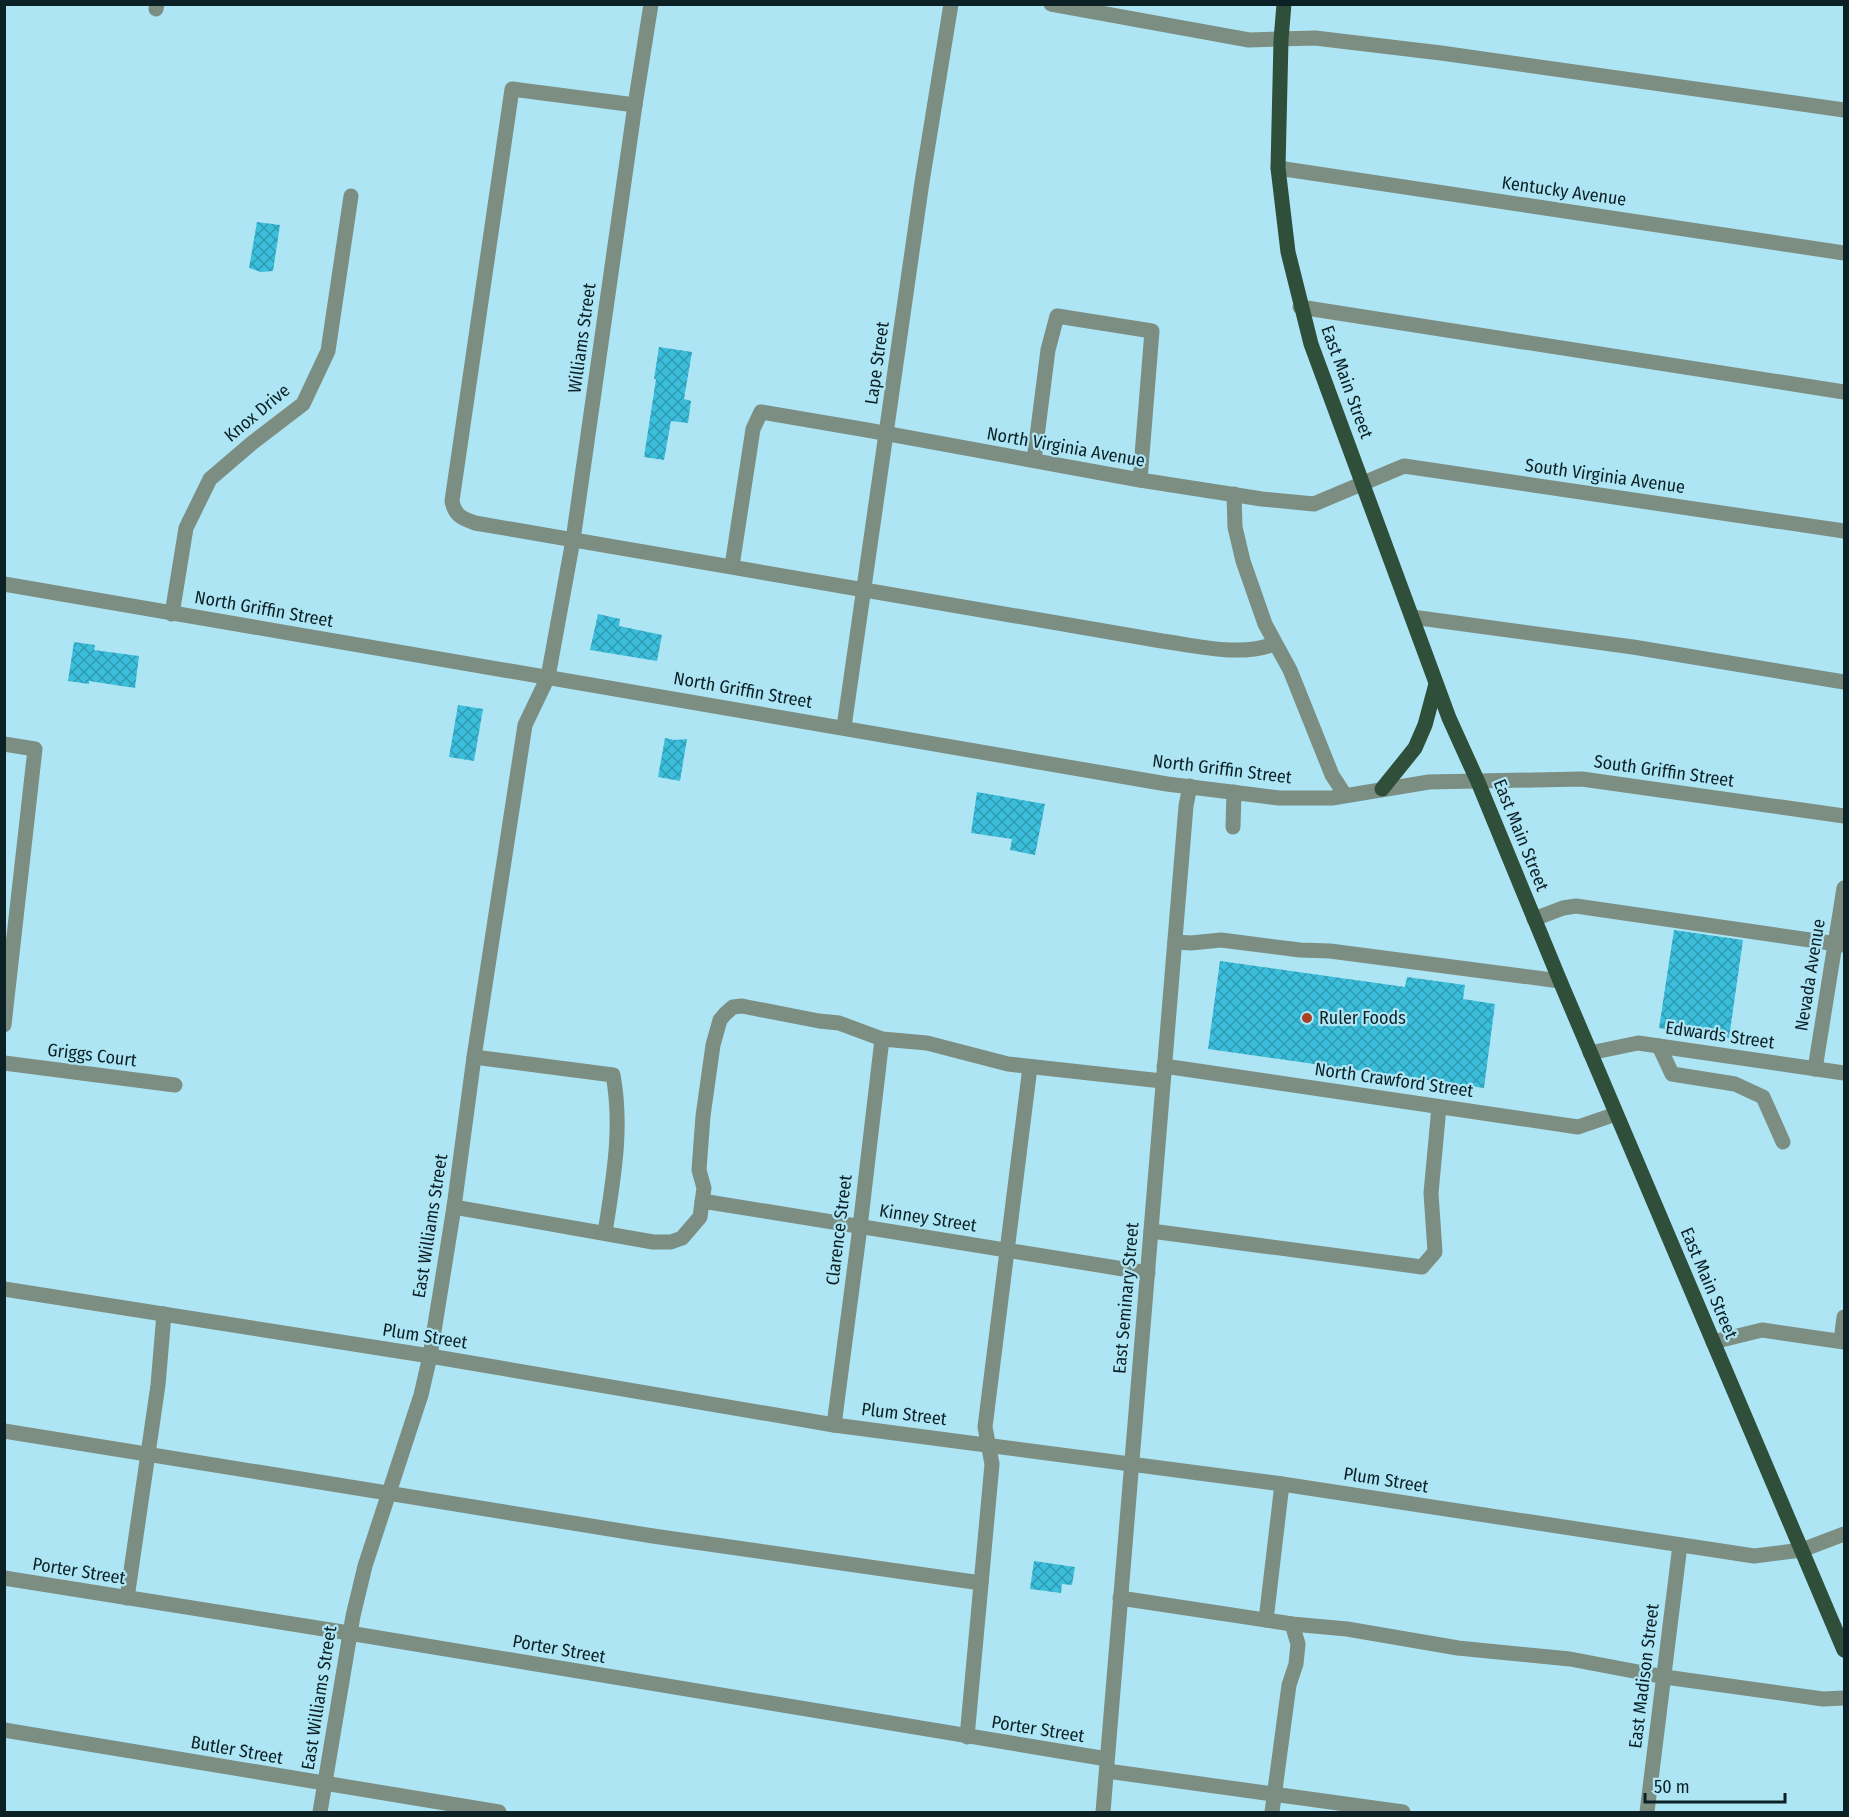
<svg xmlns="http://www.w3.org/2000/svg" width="1849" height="1817" viewBox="0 0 1849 1817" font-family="'Fira Sans Condensed',sans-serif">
  <defs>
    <pattern id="building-cross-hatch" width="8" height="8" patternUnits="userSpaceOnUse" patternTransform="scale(1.5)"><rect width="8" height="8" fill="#3abedb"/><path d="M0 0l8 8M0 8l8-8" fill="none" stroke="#2f9ab1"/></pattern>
  </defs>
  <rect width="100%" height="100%" fill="#aee5f4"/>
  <g fill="url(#building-cross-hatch)">
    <polygon points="257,222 280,225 273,271 261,272 249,268"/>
    <polygon points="659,347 692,352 684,399 691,401 688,423 671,421 664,460 644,457 656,379 654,379"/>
    <polygon points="598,614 620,619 619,626 662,635 657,661 590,650"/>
    <polygon points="74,642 95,645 94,650 139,656 135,688 89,681 89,684 68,681"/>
    <polygon points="458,705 483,709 474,761 449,757"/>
    <polygon points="665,738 675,740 687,739 680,781 658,777"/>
    <polygon points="977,792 1045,804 1035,855 1010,850 1012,839 971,833"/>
    <polygon points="1674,930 1743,940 1729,1038 1659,1028"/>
    <polygon points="1220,961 1405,987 1407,977 1465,985 1463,999 1495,1004 1484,1088 1208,1049"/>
    <polygon points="1034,1561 1075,1567 1072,1585 1062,1584 1061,1593 1030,1589"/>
  </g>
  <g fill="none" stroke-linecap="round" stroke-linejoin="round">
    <g stroke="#7c8e82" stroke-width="15">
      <polyline points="1051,4 1249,40 1315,38 1441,53 1844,110"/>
      <polyline points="156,9 157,4"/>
      <path d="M 635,105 L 512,89 L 452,501 C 455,516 462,518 475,523 C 704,561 933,601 1162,641 C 1198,646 1240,657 1274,644"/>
      <polyline points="1278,168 1844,253"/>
      <polyline points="1300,307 1844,392"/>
      <polyline points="1034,460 1048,350 1057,316 1152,331 1140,480"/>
      <polyline points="1234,494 1235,527 1243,561 1265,624 1290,670 1332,775 1345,795"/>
      <polyline points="732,566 753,429 761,412 867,430 1140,480 1262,499 1314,504 1404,466 1844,531"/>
      <polyline points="4,584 1167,784 1279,798 1332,798 1429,782 1582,779 1844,816"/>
      <polyline points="172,614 186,528 210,479 252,443 303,404 328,351 351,196"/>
      <polyline points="1412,617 1633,647 1844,682"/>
      <polyline points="844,727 922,182 951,4"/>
      <polyline points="4,744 35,749 4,1025"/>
      <polyline points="1233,827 1234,792"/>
      <polyline points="1534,919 1563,908 1576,906 1844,945"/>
      <polyline points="1175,942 1191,943 1221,940 1300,950 1330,951 1560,981"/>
      <polyline points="1659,1046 1672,1074 1735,1084 1763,1097 1783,1142"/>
      <polyline points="1590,1053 1638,1043 1844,1073"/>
      <path d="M 474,1057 L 613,1075 C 623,1129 613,1180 605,1233"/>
      <polyline points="4,1063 175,1085"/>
      <polyline points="1164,1066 1578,1127 1616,1114"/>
      <polyline points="1815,1069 1844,888"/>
      <polyline points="702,1201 1148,1273"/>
      <polyline points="454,1207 653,1242 671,1242 682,1238 700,1217 704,1188 699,1170 703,1116 713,1045 720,1020 725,1014 733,1007 742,1006 819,1021 839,1023 882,1039 927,1043 1008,1064 1162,1081"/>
      <polyline points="1151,1231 1422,1267 1435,1252 1431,1193 1439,1107"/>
      <polyline points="4,1289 430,1356 834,1425 1282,1484 1754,1556 1802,1550 1844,1534"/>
      <polyline points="1841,1341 1844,1317"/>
      <polyline points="1713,1342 1762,1330 1844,1342"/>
      <polyline points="834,1425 860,1227 882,1039"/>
      <polyline points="4,1431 653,1536 981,1583"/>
      <polyline points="4,1578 349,1633 1107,1759"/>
      <polyline points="127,1598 158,1385 164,1314"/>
      <polyline points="1120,1598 1292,1624 1347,1629 1458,1648 1570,1659 1665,1677 1823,1699 1844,1698"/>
      <polyline points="1266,1620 1282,1484"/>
      <polyline points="4,1730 499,1812"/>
      <polyline points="967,1737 992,1464 985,1427 1030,1067"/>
      <polyline points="1107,1771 1403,1812"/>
      <polyline points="320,1812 353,1616 365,1566 421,1395 430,1356 454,1207 474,1057 525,725 548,677 573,540 635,105 651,4"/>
      <polyline points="1103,1812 1186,806 1190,786"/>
      <polyline points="1272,1812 1289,1685 1296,1664 1298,1644 1292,1624"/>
      <polyline points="1647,1812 1680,1545"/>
    </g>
    <g stroke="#2f4f3b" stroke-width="15">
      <polyline points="1284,4 1281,40 1278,168 1288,252 1311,344 1449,718 1478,782 1560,981 1844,1650"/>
      <polyline points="1382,789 1415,748 1425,725 1436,684"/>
    </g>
  </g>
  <circle fill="#a94023" stroke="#aee5f4" stroke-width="2" cx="1307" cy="1018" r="6"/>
  <g text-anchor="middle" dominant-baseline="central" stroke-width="4.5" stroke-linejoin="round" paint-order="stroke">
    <g font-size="18" fill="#0b2126" stroke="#aee5f4">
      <text transform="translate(1564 191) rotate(8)">Kentucky Avenue</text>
      <text transform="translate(582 338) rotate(-82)">Williams Street</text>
      <text transform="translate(877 363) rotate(-82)">Lape Street</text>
      <text transform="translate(1347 382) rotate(70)">East Main Street</text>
      <text transform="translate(257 413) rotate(-40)">Knox Drive</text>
      <text transform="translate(1066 447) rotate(10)">North Virginia Avenue</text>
      <text transform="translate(1605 476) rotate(8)">South Virginia Avenue</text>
      <text transform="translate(264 609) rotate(10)">North Griffin Street</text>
      <text transform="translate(743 690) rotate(10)">North Griffin Street</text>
      <text transform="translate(1222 769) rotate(7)">North Griffin Street</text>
      <text transform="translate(1664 771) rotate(8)">South Griffin Street</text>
      <text transform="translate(1521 835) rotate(68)">East Main Street</text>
      <text transform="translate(1810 975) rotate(-81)">Nevada Avenue</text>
      <text transform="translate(1720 1035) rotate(8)">Edwards Street</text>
      <text transform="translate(92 1055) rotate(7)">Griggs Court</text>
      <text transform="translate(1394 1080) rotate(8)">North Crawford Street</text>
      <text transform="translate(928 1218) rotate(9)">Kinney Street</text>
      <text transform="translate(430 1226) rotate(-81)">East Williams Street</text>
      <text transform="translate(839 1230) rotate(-83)">Clarence Street</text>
      <text transform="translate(1709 1283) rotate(67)">East Main Street</text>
      <text transform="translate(1126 1298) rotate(-85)">East Seminary Street</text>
      <text transform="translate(425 1336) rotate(9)">Plum Street</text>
      <text transform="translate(904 1414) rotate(7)">Plum Street</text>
      <text transform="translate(1386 1480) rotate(9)">Plum Street</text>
      <text transform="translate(79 1571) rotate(9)">Porter Street</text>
      <text transform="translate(559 1649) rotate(10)">Porter Street</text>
      <text transform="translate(1644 1676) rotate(-83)">East Madison Street</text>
      <text transform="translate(319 1698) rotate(-81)">East Williams Street</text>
      <text transform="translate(1038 1729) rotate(9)">Porter Street</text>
      <text transform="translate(237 1750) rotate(10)">Butler Street</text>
    </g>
    <g font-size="18" fill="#0b2126" stroke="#aee5f4" text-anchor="start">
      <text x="1319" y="1018">Ruler Foods</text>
    </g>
  </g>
  <rect width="1849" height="1817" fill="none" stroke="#0b2126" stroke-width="12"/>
  <path d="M1645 1793v9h140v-9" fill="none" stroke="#0b2126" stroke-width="3"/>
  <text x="1654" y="1793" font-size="18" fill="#0b2126" stroke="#aee5f4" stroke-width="4.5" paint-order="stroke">50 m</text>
</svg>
